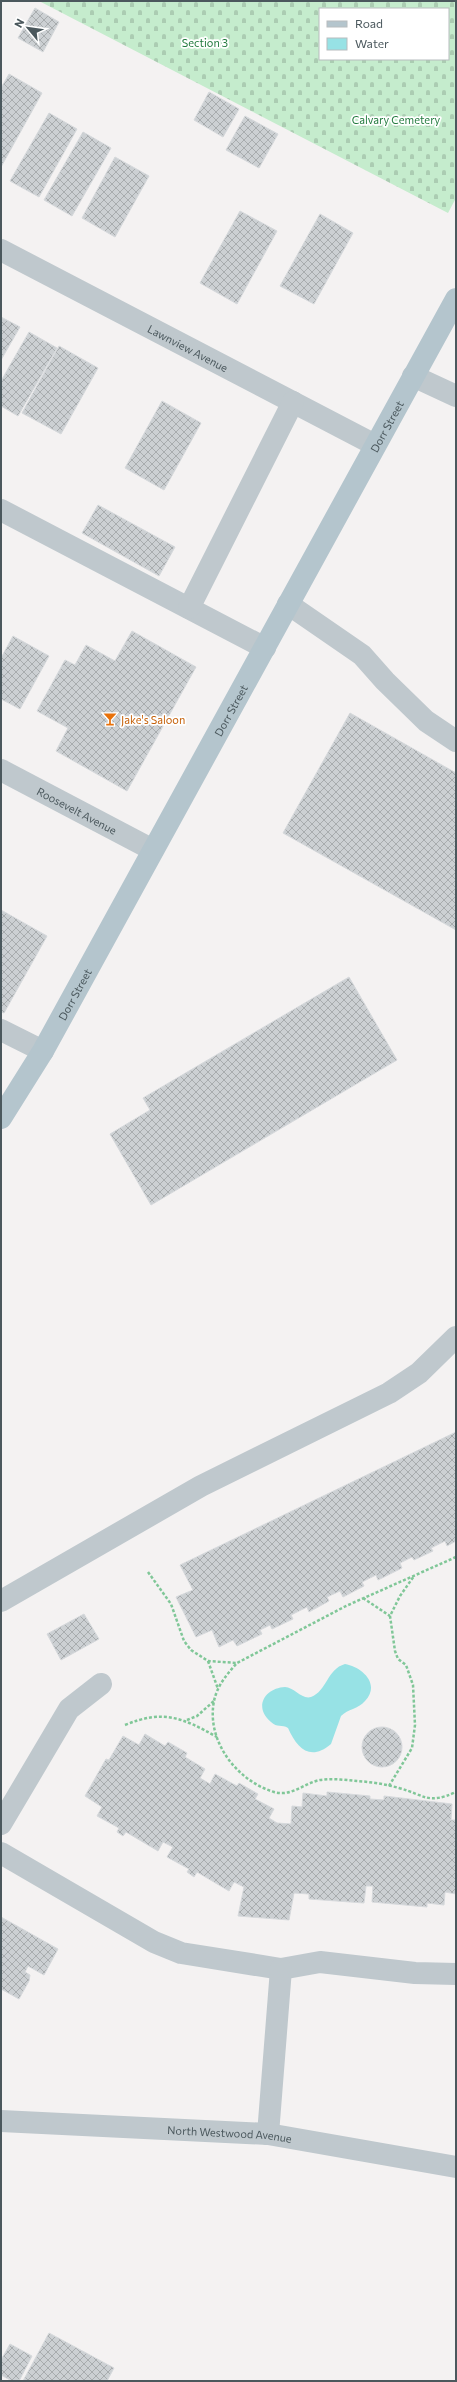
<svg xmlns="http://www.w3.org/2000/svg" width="457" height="2382" viewBox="0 0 457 2382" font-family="Commissioner,sans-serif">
  <defs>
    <pattern id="cemetery-stones" width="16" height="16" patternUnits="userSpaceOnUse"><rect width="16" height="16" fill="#c5eccd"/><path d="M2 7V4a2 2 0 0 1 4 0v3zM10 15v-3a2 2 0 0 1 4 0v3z" fill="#abccb2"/></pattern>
    <pattern id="building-cross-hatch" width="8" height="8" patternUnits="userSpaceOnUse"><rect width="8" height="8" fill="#ccd0d3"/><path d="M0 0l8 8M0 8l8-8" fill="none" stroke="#a8acae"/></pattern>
  </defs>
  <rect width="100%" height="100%" fill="#f4f2f2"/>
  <path fill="url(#cemetery-stones)" fill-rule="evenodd" d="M 39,1 L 456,1 L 456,198 L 448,213 ZM 320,9 L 448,9 L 448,59 L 320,59 Z"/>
  <path fill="#97e2e5" d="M 345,1664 C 362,1667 381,1684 365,1701 C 358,1709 348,1709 341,1716 L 331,1744 C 310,1762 297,1748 288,1728 C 282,1724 277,1728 271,1722 C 253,1707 265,1688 285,1687 C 294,1687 302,1700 311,1697 C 327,1691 327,1669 345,1664 Z"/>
  <g fill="url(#building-cross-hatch)" stroke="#d6d9dc">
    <polygon points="35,8 59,22 43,52 18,38"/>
    <polygon points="9,74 42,93 1,167 1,88"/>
    <polygon points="209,92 239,109 223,137 194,120"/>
    <polygon points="49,113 77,129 39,197 10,181"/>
    <polygon points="245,116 278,134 259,168 226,150"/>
    <polygon points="83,132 111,148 72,216 44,200"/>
    <polygon points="115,157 149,176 115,237 82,218"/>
    <polygon points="240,211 277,231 237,304 200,283"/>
    <polygon points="320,214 353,233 314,304 280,286"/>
    <polygon points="1,317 20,327 1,360"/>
    <polygon points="29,332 57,348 18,416 1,406 1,381"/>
    <polygon points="59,346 98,368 61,434 22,413"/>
    <polygon points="162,401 201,423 164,490 125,468"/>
    <polygon points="98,505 175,547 159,576 82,533"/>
    <polygon points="132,631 196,667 127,791 56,751 68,728 37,711 65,660 75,665 86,645 115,661"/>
    <polygon points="13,636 49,656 20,709 1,699 1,658"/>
    <polygon points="350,713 456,773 456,930 283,833"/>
    <polygon points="1,910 47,936 4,1013 1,1012"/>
    <polygon points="349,977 397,1060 151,1205 110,1134 150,1110 143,1098"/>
    <polygon points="456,1432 456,1541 447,1546 445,1541 431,1548 433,1551 414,1560 412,1557 400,1563 402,1568 378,1580 376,1575 362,1582 364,1586 343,1597 340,1591 327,1597 329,1601 309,1612 307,1607 291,1615 293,1619 272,1629 270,1625 260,1630 262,1634 237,1646 233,1640 219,1647 212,1630 196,1637 176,1597 193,1590 180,1565"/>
    <polygon points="84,1614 99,1639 61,1660 47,1634"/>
    <circle cx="382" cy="1747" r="20"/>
    <polygon points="145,1734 165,1746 168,1742 187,1753 185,1757 205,1769 200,1778 210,1784 215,1774 237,1786 239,1783 258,1794 255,1799 274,1809 269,1818 277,1823 291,1824 292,1806 302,1807 303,1793 327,1796 327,1792 370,1796 370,1799 384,1800 384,1796 452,1804 451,1820 456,1820 456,1894 445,1892 444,1905 427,1903 427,1907 372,1902 373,1886 366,1886 364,1903 309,1899 309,1894 294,1893 289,1920 238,1916 244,1887 234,1882 229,1891 197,1872 194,1877 187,1872 189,1869 167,1857 173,1847 163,1842 158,1851 126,1832 123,1836 117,1832 119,1828 97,1816 102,1807 85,1796 106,1759 109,1760 123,1736 139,1745"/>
    <polygon points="1,1917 58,1949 44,1975 28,1966 25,1972 30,1975 29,1981 19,1999 1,1989"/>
    <polygon points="49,2333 114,2368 107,2381 23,2381"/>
    <polygon points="10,2344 32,2356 19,2381 12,2381 1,2375 1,2360"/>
  </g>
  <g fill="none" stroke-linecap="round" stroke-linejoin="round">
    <g stroke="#80c798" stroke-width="2.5" stroke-dasharray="3 2" stroke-linecap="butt">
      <path d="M 456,1557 L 346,1606 L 237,1663 C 227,1674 217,1686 214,1701 C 206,1741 237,1781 274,1792 C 292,1797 304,1783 320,1780 C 332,1778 345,1780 357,1781 C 371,1782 385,1784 399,1788 C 425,1795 427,1805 456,1792"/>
      <polyline points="148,1572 171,1604 184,1641 191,1650 208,1661 237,1663"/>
      <polyline points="363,1598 390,1616"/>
      <polyline points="208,1661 218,1689"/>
      <polyline points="187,1720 197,1716 214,1701"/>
      <path d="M 125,1725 C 163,1709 183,1718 217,1737"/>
      <polyline points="389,1786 412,1748 415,1725 413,1685 406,1665 398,1659 395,1651 390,1616 400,1596 414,1576"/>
    </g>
    <g stroke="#bfc8cd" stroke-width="22">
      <path id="s1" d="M 1,250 L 375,445"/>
      <polyline points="413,376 456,396"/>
      <polyline points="1,510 265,648"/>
      <polyline points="288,604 362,655 385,681 426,721 456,741"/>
      <polyline points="189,608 293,402"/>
      <path id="s2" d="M 1,770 L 153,850"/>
      <polyline points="1,1030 43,1051"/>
      <polyline points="1,1601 201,1486 389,1393 419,1373 456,1337"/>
      <polyline points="1,1824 69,1709 101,1684"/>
      <polyline points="1,1853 154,1942 181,1953 281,1969 320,1962 415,1973 456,1974"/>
      <path id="s3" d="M 1,2121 L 268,2134 L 456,2167"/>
      <polyline points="268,2134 281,1969"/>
    </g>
    <path stroke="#b4c5cd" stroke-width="22" id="s4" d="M 1,1118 L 43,1051 L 456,299"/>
  </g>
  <defs>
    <g id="bar-bare" transform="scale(1.08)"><path d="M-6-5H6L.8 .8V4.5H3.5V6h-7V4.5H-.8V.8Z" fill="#e8710a" stroke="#fff" stroke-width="2.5" paint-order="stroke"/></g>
  </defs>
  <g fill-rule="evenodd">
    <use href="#bar-bare" x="110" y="719"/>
  </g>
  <g text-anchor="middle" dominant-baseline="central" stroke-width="3.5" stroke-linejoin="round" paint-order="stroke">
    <g font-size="11" fill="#217a3d" stroke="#fff">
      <text x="205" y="42">Section 3</text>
      <text x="396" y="119">Calvary Cemetery</text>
    </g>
    <g font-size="11" fill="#4b585d" stroke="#fff">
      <text stroke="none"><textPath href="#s1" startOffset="211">Lawnview Avenue</textPath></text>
      <text stroke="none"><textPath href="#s4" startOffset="792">Dorr Street</textPath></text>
      <text stroke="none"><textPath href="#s4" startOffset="468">Dorr Street</textPath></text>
      <text stroke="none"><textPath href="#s2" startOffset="86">Roosevelt Avenue</textPath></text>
      <text stroke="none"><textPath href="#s4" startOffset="144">Dorr Street</textPath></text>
      <text stroke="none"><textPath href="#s3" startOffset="229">North Westwood Avenue</textPath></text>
    </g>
    <g font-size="11" fill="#c56008" stroke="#fff" text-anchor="start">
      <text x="121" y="719">Jake's Saloon</text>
    </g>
  </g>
  <rect width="457" height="2382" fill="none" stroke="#4b585d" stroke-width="4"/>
  <rect x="319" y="8" width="130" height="52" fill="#ffffff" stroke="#b7bcbe"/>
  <rect x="327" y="21" width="20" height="6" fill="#b4c5cd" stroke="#b7bcbe"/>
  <text x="355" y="28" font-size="12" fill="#4b585d">Road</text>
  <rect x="327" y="38" width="20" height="12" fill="#97e2e5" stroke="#b7bcbe"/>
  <text x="355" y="48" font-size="12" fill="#4b585d">Water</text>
  <g transform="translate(28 28) rotate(299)" stroke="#ffffff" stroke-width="3" paint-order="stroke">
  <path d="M0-3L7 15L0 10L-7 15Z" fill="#4b585d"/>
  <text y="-6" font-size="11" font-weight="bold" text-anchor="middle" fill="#4b585d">N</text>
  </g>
</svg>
